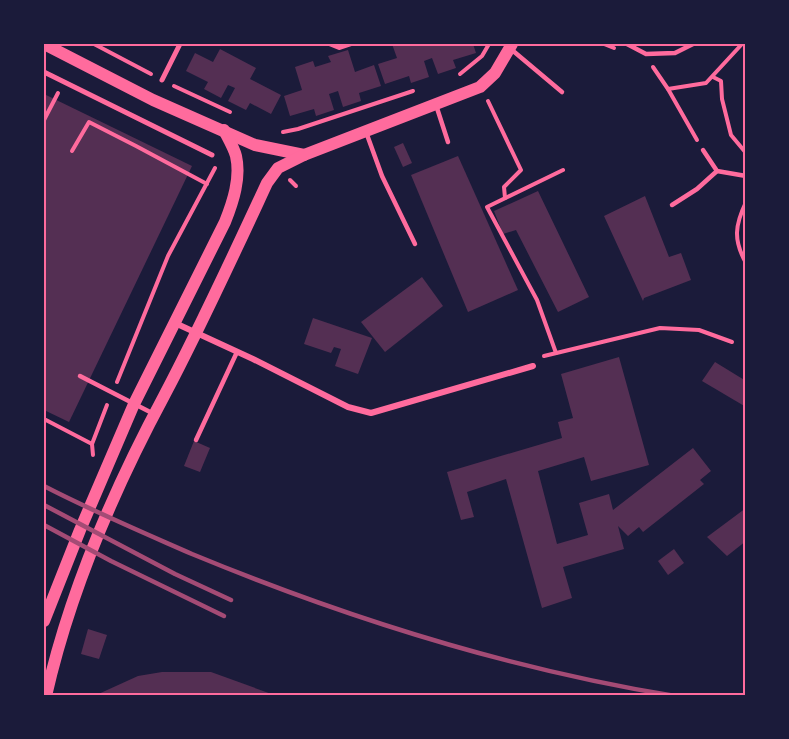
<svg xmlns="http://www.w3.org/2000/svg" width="789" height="739" viewBox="0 0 789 739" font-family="Signika,sans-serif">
  <rect width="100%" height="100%" fill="#1b1b3a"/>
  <g fill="#542f53">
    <polygon points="392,44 473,44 476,53 453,60 456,68 438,74 432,58 424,61 429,77 411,83 409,76 385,84 378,64 397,58"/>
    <polygon points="220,49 256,68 250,79 281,95 271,114 250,103 246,110 228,101 235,88 228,85 221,98 204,89 208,82 186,71 195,53 213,62"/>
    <polygon points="348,50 355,72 374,65 381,86 359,93 361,101 343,107 338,91 329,94 334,110 316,116 314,109 290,116 284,96 302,90 295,67 313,61 315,67 331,62 328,56"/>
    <polygon points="44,94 192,166 69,422 44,410"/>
    <polygon points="403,143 412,163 403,167 394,147"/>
    <polygon points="458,156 518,290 468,312 411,175"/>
    <polygon points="538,191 589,297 558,312 516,230 503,234 494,211"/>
    <polygon points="645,196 669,257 681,253 691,280 644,298 643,301 604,216"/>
    <polygon points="422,277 443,306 385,352 361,322"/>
    <polygon points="313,318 372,338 358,374 335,366 341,349 334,347 331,353 304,344"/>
    <polygon points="619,357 649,465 591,481 584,457 538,471 557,544 588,535 579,503 609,494 613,510 693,448 711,471 700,480 704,484 643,532 639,527 628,536 618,526 624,549 563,567 572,598 542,608 506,479 467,492 474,517 461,520 447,472 562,438 558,422 573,418 561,374"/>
    <polygon points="715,362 746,381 746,407 702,381"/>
    <polygon points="194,441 210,448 200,472 184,466"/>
    <polygon points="746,508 746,541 727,556 707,537"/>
    <polygon points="674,549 684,563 668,575 658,561"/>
    <polygon points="88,629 107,635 99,659 81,654"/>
    <polygon points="162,672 211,672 277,696 94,696 138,676"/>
  </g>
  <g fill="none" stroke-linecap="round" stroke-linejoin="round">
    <g stroke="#ff6b9d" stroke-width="4">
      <polyline points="94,44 151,74"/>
      <polyline points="329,44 339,48 351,44"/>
      <polyline points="604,44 614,48"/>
      <polyline points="653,67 668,89 697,140"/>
      <polyline points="460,74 482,56 489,44"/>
      <polyline points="713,77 721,81 722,99 731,135 746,153"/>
      <polyline points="174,86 230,112"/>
      <polyline points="668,89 706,83 742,44"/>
      <polyline points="488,101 521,170 504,187 505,198"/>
      <polyline points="44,120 58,93"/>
      <polyline points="283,132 298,129 413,91"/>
      <polyline points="72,151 89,122 136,146 207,184"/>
      <polyline points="290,180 296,186"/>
      <path d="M 746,202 C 735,225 733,240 746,263"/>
      <polyline points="556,353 537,300 487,207 563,170"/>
      <polyline points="544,356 660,328 699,330 732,342"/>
      <polyline points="117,382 168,256 215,168"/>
      <polyline points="44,419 92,444"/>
      <polyline points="93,455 92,444 107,405"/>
    </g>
    <g stroke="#ff6b9d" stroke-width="4.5">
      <polyline points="627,44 646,54 675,53 693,44"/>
      <polyline points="512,50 562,92"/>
      <polyline points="436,105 448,142"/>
      <polyline points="366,132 382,176 415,244"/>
      <polyline points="703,150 717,171 746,176"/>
      <polyline points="672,205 697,189 717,171"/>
      <polyline points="80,376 152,413"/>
      <polyline points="196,440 237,352"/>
    </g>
    <g stroke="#ff6b9d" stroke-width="5">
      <polyline points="44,72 212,155"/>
      <polyline points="162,80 180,44"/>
    </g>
    <polyline stroke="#ff6b9d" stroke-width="6" points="175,323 253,359 348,407 371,413 533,366"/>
    <g stroke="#ff6b9d" stroke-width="12">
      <polyline points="44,44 153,100 255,145 304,155"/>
      <path d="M 44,621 L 80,530 L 134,404 L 225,222 C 233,202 241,178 236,156 C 234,148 228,138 224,130"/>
      <path d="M 46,696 C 70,590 113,491 164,396 C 201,326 234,254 267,183 L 278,168 L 304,155 L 480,87 L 495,73 L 512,44"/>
    </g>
    <g stroke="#a44b75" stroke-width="4.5">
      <path d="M 44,486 C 92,511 142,532 192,554 C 347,618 509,669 675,696"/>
      <polyline points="44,505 175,574 231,600"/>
      <polyline points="44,525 111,561 224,616"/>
    </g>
  </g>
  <rect width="789" height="739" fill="none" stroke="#1b1b3a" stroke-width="90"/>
  <rect x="45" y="45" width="699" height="649" fill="none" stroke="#ff6b9d" stroke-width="2"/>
</svg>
